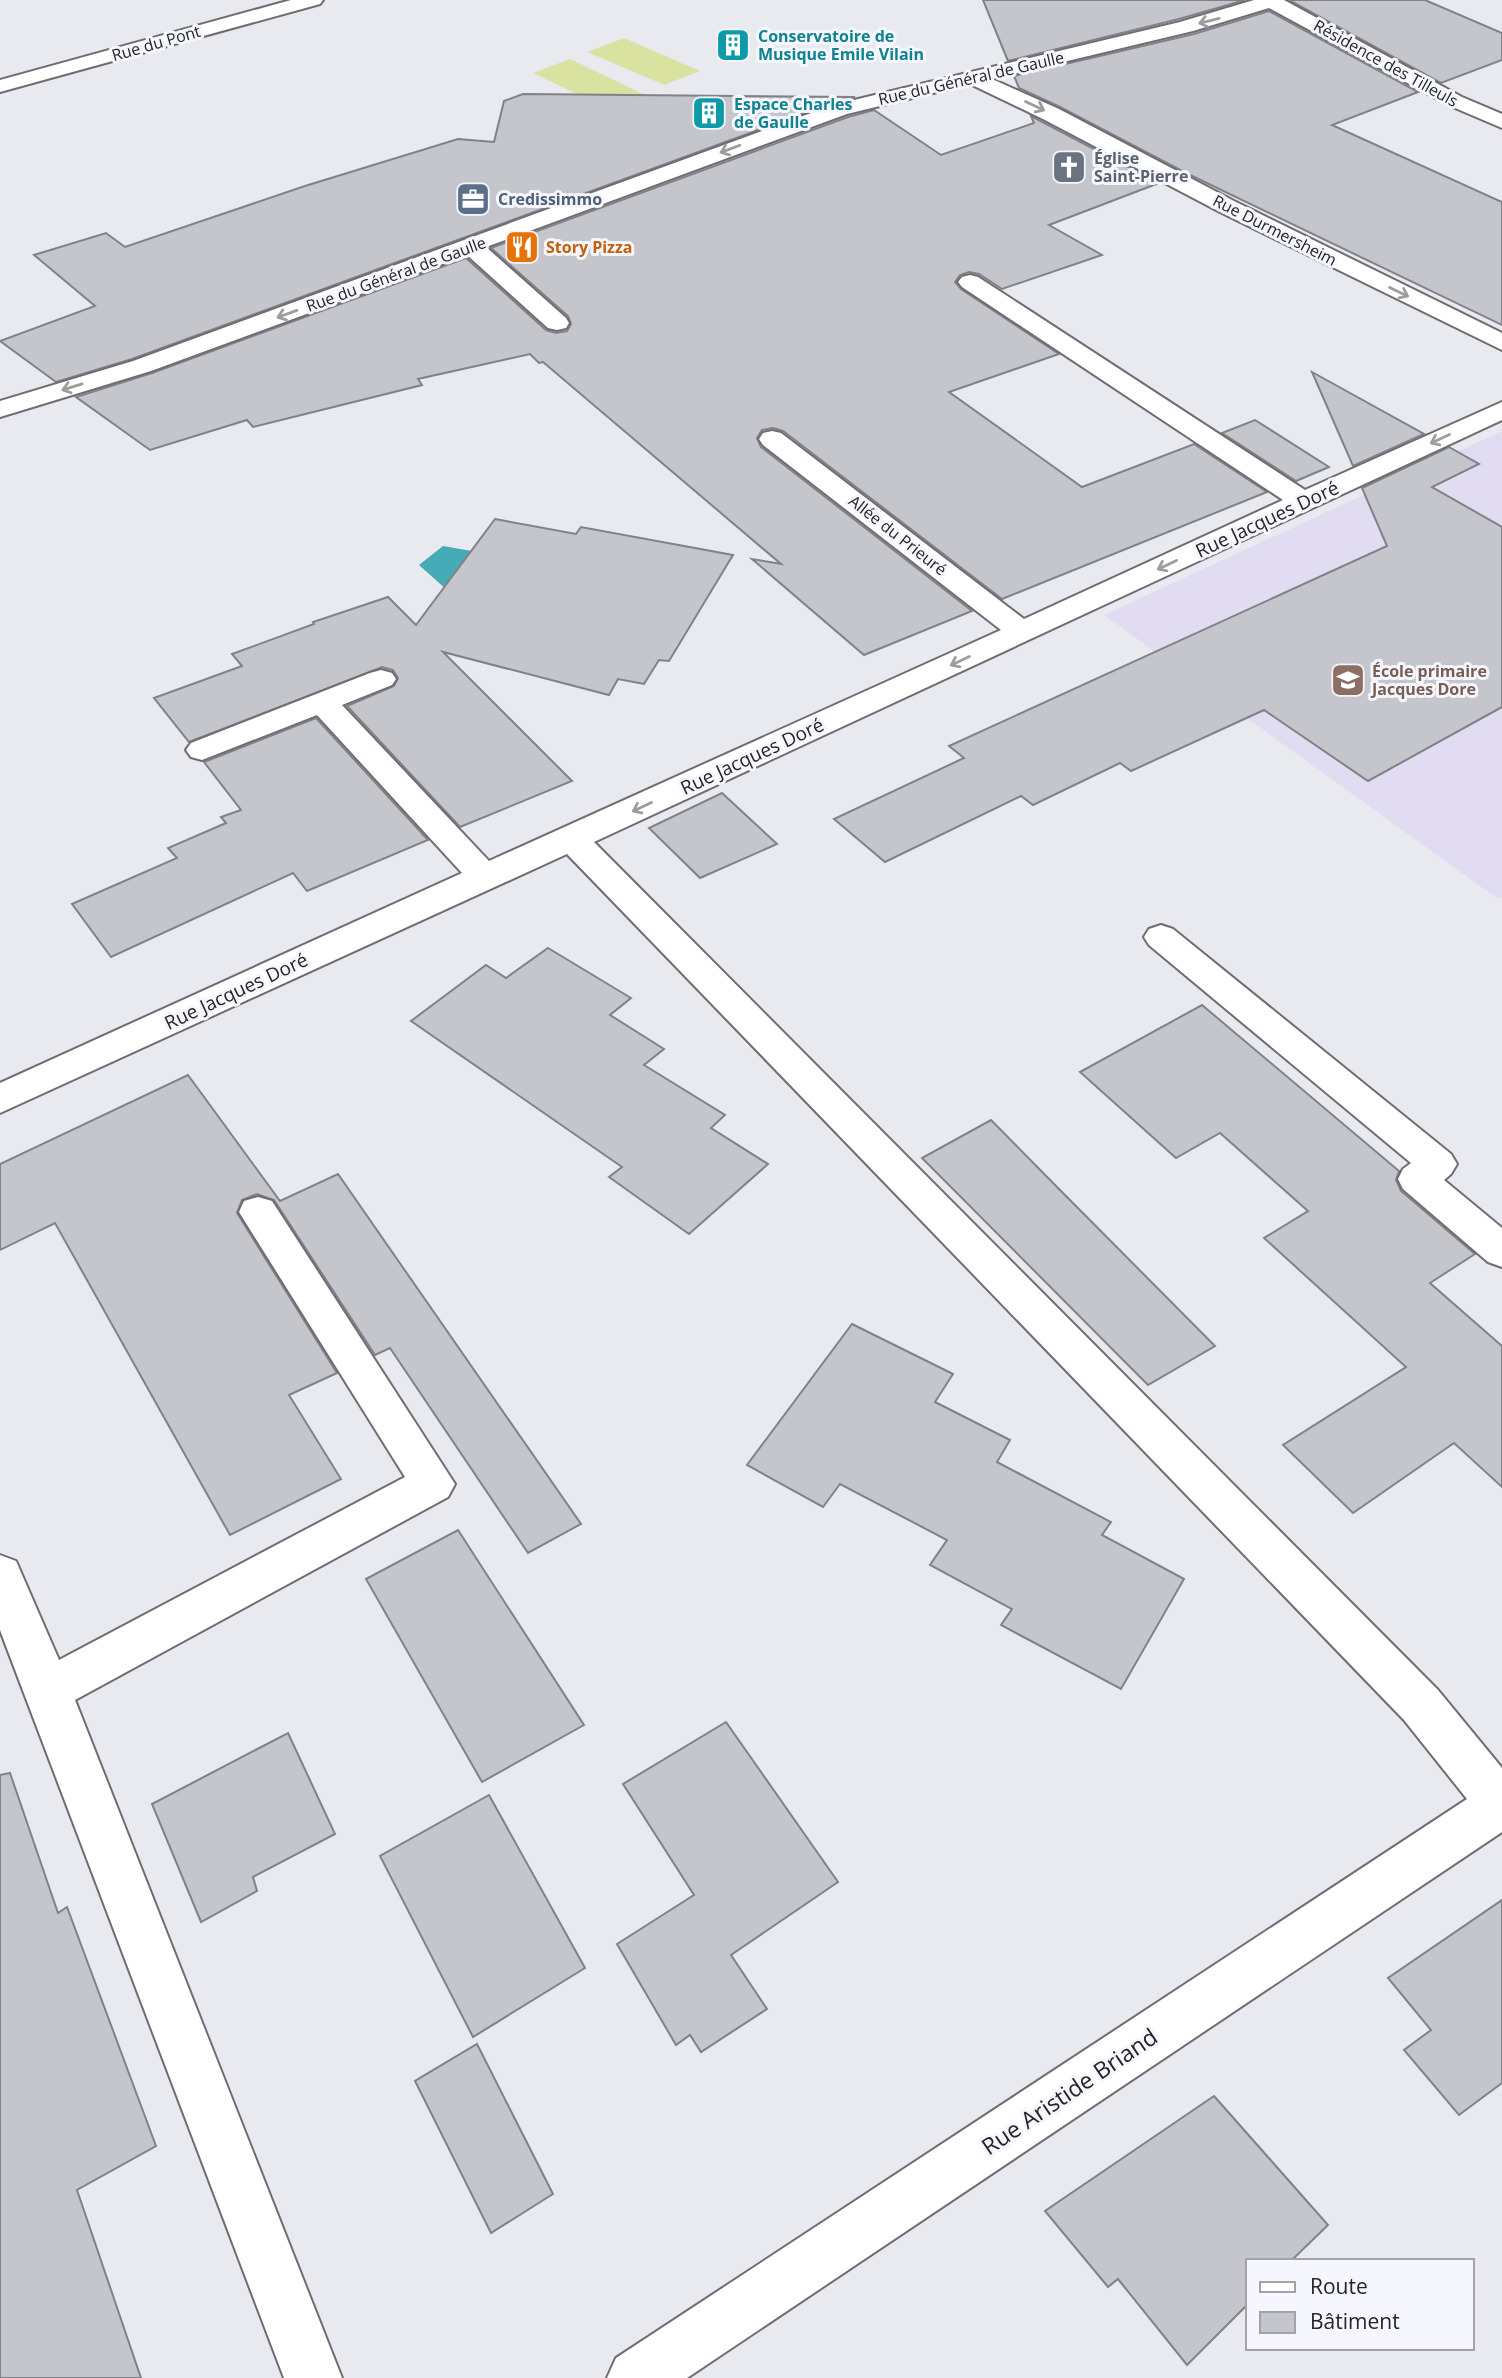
<svg xmlns="http://www.w3.org/2000/svg" width="1502" height="2378" viewBox="0 0 1502 2378" font-family="'Open Sans',sans-serif">
  <rect width="100%" height="100%" fill="#e9e9f0"/>
  <polygon fill="#e1dcf2" points="1502,431 1502,897 1498,899 1104,615"/>
  <g fill="#dae2a2">
    <polygon points="624,38 700,71 664,85 587,52"/>
    <polygon points="570,59 643,94 606,108 533,73"/>
  </g>
  <polygon fill="#44abb7" points="443,546 472,551 457,599 419,565"/>
  <g fill="#c5c5cc" stroke="#818188" stroke-width="2">
    <polygon points="983,0 1245,0 1179,19 1008,61"/>
    <polygon points="1289,0 1425,0 1502,33 1502,60 1441,83"/>
    <polygon points="1269,11 1418,92 1332,125 1502,202 1502,325 1186,173 1060,107 1019,88 1014,76 1194,34"/>
    <polygon points="523,94 855,97 832,103 132,359 56,382 0,341 95,306 34,255 106,233 125,247 305,186 458,139 494,142 504,101"/>
    <polygon points="874,110 941,155 1034,123 1031,116 1159,183 1049,225 1102,255 1002,289 979,274 969,272 960,275 955,282 961,289 1059,354 949,392 1082,487 1194,444 1267,492 1002,599 783,431 773,428 762,430 757,438 761,447 972,611 864,655 752,559 781,564 543,362 539,363 530,354 418,379 422,385 253,427 247,420 150,450 76,397 152,373 466,258 546,330 556,333 567,331 571,324 568,316 491,248 848,117"/>
    <polygon points="1312,372 1424,434 1353,466"/>
    <polygon points="1255,420 1329,467 1296,481 1222,433"/>
    <polygon points="1449,447 1479,464 1432,487 1502,527 1502,707 1368,781 1264,710 1131,771 1120,763 1033,805 1021,796 885,862 834,819 964,758 949,746 1387,546 1362,488"/>
    <polygon points="495,519 576,534 581,527 733,555 669,661 659,660 644,684 618,679 609,695 443,652 572,781 460,827 347,706 394,686 398,678 393,670 382,667 189,742 154,698 242,666 232,654 314,624 313,622 388,597 416,625"/>
    <polygon points="316,718 428,840 307,891 293,873 111,957 72,904 177,858 168,848 226,823 221,817 241,810 204,762"/>
    <polygon points="722,793 777,844 700,878 649,828"/>
    <polygon points="548,948 631,998 610,1015 664,1049 644,1065 725,1115 711,1128 768,1164 689,1234 609,1177 622,1167 411,1021 486,965 506,978"/>
    <polygon points="1202,1005 1399,1171 1396,1180 1401,1191 1475,1254 1430,1283 1502,1346 1502,1487 1454,1443 1353,1513 1283,1445 1406,1367 1264,1238 1308,1211 1220,1133 1176,1158 1080,1072"/>
    <polygon points="188,1075 280,1201 338,1174 581,1524 528,1553 390,1348 375,1355 274,1200 257,1194 242,1200 237,1213 337,1373 289,1395 341,1479 230,1535 55,1223 0,1250 0,1164"/>
    <polygon points="991,1120 1057,1187 1215,1346 1148,1385 922,1158"/>
    <polygon points="852,1324 953,1374 935,1402 1010,1440 997,1462 1111,1522 1102,1535 1184,1579 1121,1689 1001,1625 1012,1609 930,1565 947,1540 840,1484 823,1507 747,1465"/>
    <polygon points="458,1530 584,1725 482,1782 366,1579"/>
    <polygon points="726,1722 838,1882 731,1955 767,2009 701,2052 690,2035 676,2045 617,1944 694,1895 623,1784"/>
    <polygon points="288,1733 335,1834 253,1877 257,1891 201,1922 152,1804"/>
    <polygon points="10,1773 58,1913 67,1907 156,2146 77,2190 141,2378 0,2378 0,1775"/>
    <polygon points="489,1795 585,1968 473,2037 380,1856"/>
    <polygon points="1502,1900 1502,2083 1459,2115 1404,2050 1431,2030 1388,1978"/>
    <polygon points="477,2044 553,2194 491,2233 415,2081"/>
    <polygon points="1214,2096 1328,2225 1291,2261 1248,2261 1248,2304 1187,2365 1118,2279 1108,2287 1045,2211"/>
  </g>
  <g fill="none" stroke-linecap="round" stroke-linejoin="round">
    <g stroke="#6d6d73" stroke-width="4">
      <g id="minor">
        <polygon points="1254,0 1284,0 1462,97 1502,114 1502,128 1448,105 1269,8 1193,31 992,79 1059,109 1234,201 1502,333 1502,350 1218,211 1043,119 970,84 847,114 486,247 566,318 569,323 566,328 557,330 548,328 467,255 151,371 0,417 0,401 133,361 833,105 1180,22"/>
        <polygon points="970,275 978,277 1305,490 1502,402 1502,420 594,842 1438,1690 1502,1768 1502,1832 687,2378 607,2378 616,2358 1467,1799 1404,1720 567,854 0,1113 0,1083 462,873 317,715 202,760 191,757 186,750 191,743 370,673 381,670 392,673 396,679 392,685 342,705 489,861 1001,630 763,445 759,439 763,433 772,431 781,433 1024,619 1283,500 962,287 958,282 962,277"/>
        <polygon points="1161,925 1173,929 1451,1154 1457,1164 1451,1174 1444,1180 1502,1228 1502,1267 1488,1262 1403,1189 1398,1179 1403,1169 1411,1163 1149,945 1144,937 1149,929"/>
        <polygon points="258,1197 272,1201 455,1484 448,1497 75,1700 342,2378 284,2378 0,1630 0,1555 16,1561 59,1660 405,1477 239,1212 244,1201"/>
      </g>
    </g>
    <g stroke="#6d6d73" stroke-width="4">
      <polygon id="major" points="291,0 323,0 320,4 0,92 0,80"/>
    </g>
    <use href="#minor" fill="#fff" fill-rule="evenodd"/>
    <use href="#major" fill="#fff" fill-rule="evenodd"/>
  </g>
  <defs><path id="oneway-shaft" d="M-6 0H5M1.5-3L5.5 0L1.5 3" fill="none" stroke-width="1.6" stroke-linecap="round" stroke-linejoin="round" transform="scale(1.75)"/></defs>
  <g stroke="#9d9d9e">
    <use href="#oneway-shaft" transform="translate(1209 21) rotate(166)"/>
    <use href="#oneway-shaft" transform="translate(1035 106) rotate(25)"/>
    <use href="#oneway-shaft" transform="translate(730 149) rotate(159)"/>
    <use href="#oneway-shaft" transform="translate(1399 292) rotate(26)"/>
    <use href="#oneway-shaft" transform="translate(287 314) rotate(160)"/>
    <use href="#oneway-shaft" transform="translate(72 387) rotate(163)"/>
    <use href="#oneway-shaft" transform="translate(1440 439) rotate(155)"/>
    <use href="#oneway-shaft" transform="translate(1167 565) rotate(155)"/>
    <use href="#oneway-shaft" transform="translate(960 661) rotate(155)"/>
    <use href="#oneway-shaft" transform="translate(642 807) rotate(155)"/>
  </g>
  <defs>
    <g id="building-square" transform="scale(1.75)"><rect x="-9" y="-9" width="18" height="18" rx="4" fill="#0f9aa8" stroke="#f6f6fe"/><path d="M-4-6H4V6H1V3H-1V6H-4ZM-2.5-4.3h1.7v1.8h-1.7ZM.8-4.3h1.7v1.8H.8ZM-2.5-1h1.7V.8h-1.7ZM.8-1h1.7V.8H.8Z" fill="#fff"/></g>
    <g id="church-square" transform="scale(1.75)"><rect x="-9" y="-9" width="18" height="18" rx="4" fill="#6b7280" stroke="#f6f6fe"/><path d="M-1.2-6h2.4v3.5h3.3v2.4h-3.3V6h-2.4V-.1h-3.3v-2.4h3.3Z" fill="#fff"/></g>
    <g id="office-square" transform="scale(1.75)"><rect x="-9" y="-9" width="18" height="18" rx="4" fill="#5c6f8a" stroke="#f6f6fe"/><path d="M-6-3h4V-5.5h4V-3h4V5H-6ZM-1-4.5V-3h2v-1.5ZM-6 0V1H6V0Z" fill="#fff"/></g>
    <g id="restaurant-square" transform="scale(1.75)"><rect x="-9" y="-9" width="18" height="18" rx="4" fill="#e8710a" stroke="#f6f6fe"/><path d="M-5-6h1v4h1v-4h1v4h1v-4h1v5L-1.5 .5V6h-2V.5L-5-1ZM5-6V6H3V1.5H1.5Q1.5-4 5-6Z" fill="#fff"/></g>
    <g id="school-square" transform="scale(1.75)"><rect x="-9" y="-9" width="18" height="18" rx="4" fill="#8d6e63" stroke="#f6f6fe"/><path d="M0-5L7-2L0 1L-7-2ZM-4 1L0 2.5L4 1V4Q0 6-4 4Z" fill="#fff"/></g>
  </defs>
  <g fill-rule="evenodd">
    <use href="#building-square" x="733" y="45"/>
    <use href="#building-square" x="709" y="113"/>
    <use href="#church-square" x="1069" y="167"/>
    <use href="#office-square" x="473" y="199"/>
    <use href="#restaurant-square" x="522" y="247"/>
    <use href="#school-square" x="1348" y="680"/>
  </g>
  <g text-anchor="middle" dominant-baseline="central" stroke-width="6" stroke-linejoin="round" paint-order="stroke">
    <g font-size="16" font-weight="bold" fill="#0d838f" stroke="#f6f6fe" text-anchor="start">
      <text x="758" y="36">Conservatoire de<tspan x="758" dy="18">Musique Emile Vilain</tspan></text>
      <text x="734" y="104">Espace Charles<tspan x="734" dy="18">de Gaulle</tspan></text>
    </g>
    <g font-size="16" fill="#252527" stroke="#f6f6fe">
      <text transform="translate(156 43) rotate(-16)">Rue du Pont</text>
      <text transform="translate(1386 63) rotate(29)">Résidence des Tilleuls</text>
      <text transform="translate(971 78) rotate(-13)">Rue du Général de Gaulle</text>
      <text transform="translate(1275 230) rotate(27)">Rue Durmersheim</text>
      <text transform="translate(396 274) rotate(-20)">Rue du Général de Gaulle</text>
      <text transform="translate(898 535) rotate(38)">Allée du Prieuré</text>
    </g>
    <g font-size="16" font-weight="bold" fill="#5b616d" stroke="#f6f6fe" text-anchor="start">
      <text x="1094" y="158">Église<tspan x="1094" dy="18">Saint-Pierre</tspan></text>
    </g>
    <g font-size="16" font-weight="bold" fill="#4e5e75" stroke="#f6f6fe" text-anchor="start">
      <text x="498" y="199">Credissimmo</text>
    </g>
    <g font-size="16" font-weight="bold" fill="#c56008" stroke="#f6f6fe" text-anchor="start">
      <text x="546" y="247">Story Pizza</text>
    </g>
    <g font-size="16" font-weight="bold" fill="#785e54" stroke="#f6f6fe" text-anchor="start">
      <text x="1372" y="671">École primaire<tspan x="1372" dy="18">Jacques Dore</tspan></text>
    </g>
    <g font-size="19" fill="#252527" stroke="#f6f6fe">
      <text transform="translate(1267 519) rotate(-25)">Rue Jacques Doré</text>
      <text transform="translate(752 756) rotate(-25)">Rue Jacques Doré</text>
      <text transform="translate(236 991) rotate(-25)">Rue Jacques Doré</text>
    </g>
    <g font-size="23" fill="#252527" stroke="#f6f6fe">
      <text transform="translate(1069 2091) rotate(-34)">Rue Aristide Briand</text>
    </g>
  </g>
  <rect x="1246" y="2259" width="228" height="91" fill="#f6f6fe" stroke="#a2a2a8" stroke-width="2"/>
  <rect x="1260" y="2282" width="35" height="10" fill="#ffffff" stroke="#a2a2a8" stroke-width="2"/>
  <text x="1310" y="2294" font-size="21" fill="#252527">Route</text>
  <rect x="1260" y="2312" width="35" height="21" fill="#c5c5cc" stroke="#a2a2a8" stroke-width="2"/>
  <text x="1310" y="2329" font-size="21" fill="#252527">Bâtiment</text>
</svg>
